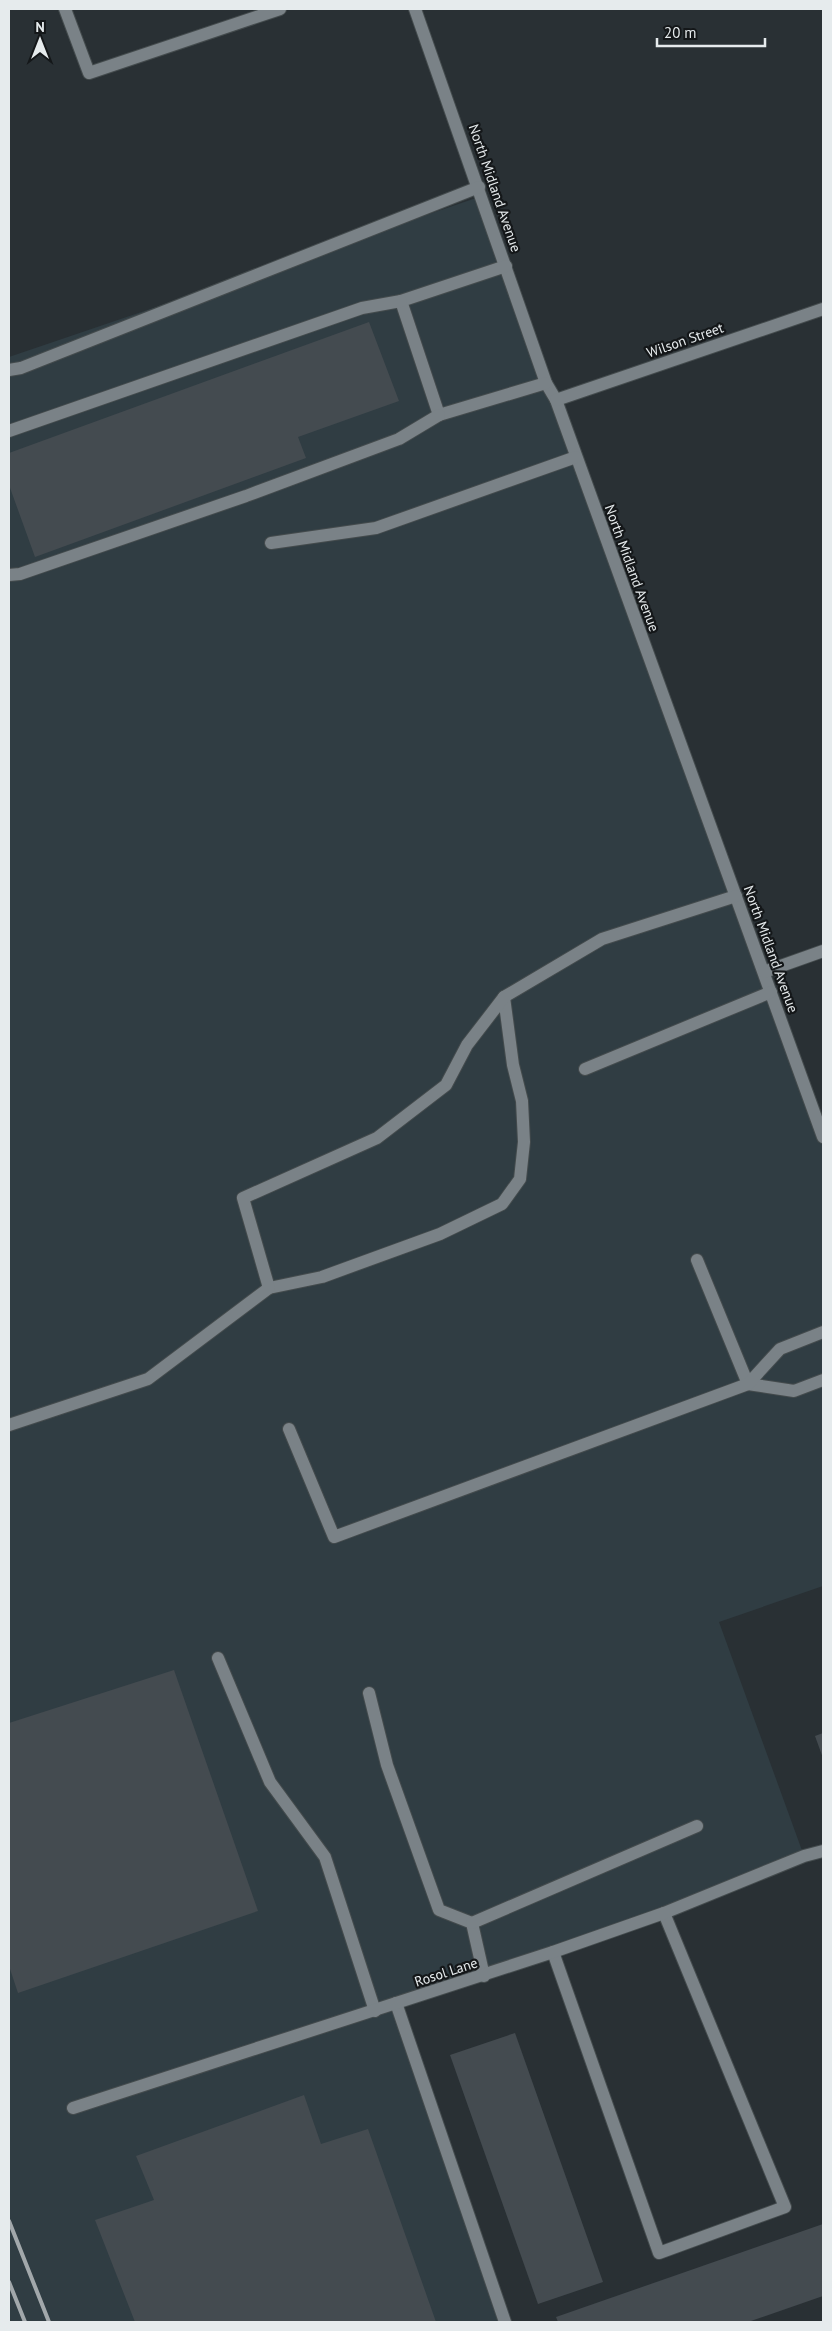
<svg xmlns="http://www.w3.org/2000/svg" width="832" height="2331" viewBox="0 0 832 2331" font-family="'PT Sans',sans-serif">
  <rect width="100%" height="100%" fill="#293034"/>
  <polygon fill="#303d43" points="482,196 823,1137 823,1586 719,1622 804,1856 397,2003 505,2322 9,2322 9,357"/>
  <g fill="#444b50">
    <polygon points="369,322 399,401 298,437 306,458 35,557 9,485 9,453"/>
    <polygon points="174,1670 258,1911 18,1993 9,1966 9,1723"/>
    <polygon points="823,1733 823,1758 815,1736"/>
    <polygon points="515,2033 603,2282 538,2304 450,2055"/>
    <polygon points="304,2095 321,2144 368,2129 436,2322 135,2322 95,2220 154,2200 136,2156"/>
    <polygon points="823,2224 823,2296 748,2322 558,2322 556,2317"/>
  </g>
  <g fill="none" stroke-linecap="round" stroke-linejoin="round">
    <g stroke="#444b4d" stroke-width="14">
      <g id="minor">
        <polyline points="65,9 89,73 280,9"/>
        <polyline points="415,9 546,383 556,400 823,1137"/>
        <polyline points="506,266 401,301 439,415 546,383"/>
        <polyline points="9,370 21,368 479,187"/>
        <polyline points="556,400 823,309"/>
        <polyline points="9,431 362,308 401,301"/>
        <polyline points="271,543 376,528 576,457"/>
        <polyline points="9,575 20,574 246,496 399,439 439,415"/>
        <polyline points="764,972 823,951"/>
        <polyline points="585,1069 771,992"/>
        <polyline points="697,1260 748,1384"/>
        <polyline points="269,1288 322,1277 440,1234 502,1204 520,1179 524,1142 522,1101 513,1065 504,997"/>
        <polyline points="748,1384 794,1391 823,1380"/>
        <polyline points="9,1425 148,1379 269,1288 243,1198 377,1138 446,1085 467,1045 504,997 602,939 736,896"/>
        <polyline points="289,1429 334,1537 748,1384 780,1349 823,1332"/>
        <polyline points="218,1658 270,1782 325,1857 375,2011"/>
        <polyline points="369,1693 387,1765 439,1910 472,1923 484,1976"/>
        <polyline points="472,1923 697,1826"/>
        <polyline points="553,1952 659,2253 785,2207 664,1913"/>
        <polyline points="396,2003 505,2322"/>
        <polyline points="73,2108 553,1952 664,1913 804,1856 823,1851"/>
      </g>
    </g>
    <use href="#minor" stroke="#7a8287" stroke-width="12"/>
    <g stroke="#a2a8ab" stroke-width="4">
      <polyline points="9,2221 49,2322"/>
      <polyline points="9,2282 25,2322"/>
    </g>
  </g>
  <g text-anchor="middle" dominant-baseline="central" stroke-width="4.5" stroke-linejoin="round" paint-order="stroke">
    <g font-size="14" fill="#e6ebed" stroke="#141719">
      <text transform="translate(495 188) rotate(71)">North Midland Avenue</text>
      <text transform="translate(685 340) rotate(-19)">Wilson Street</text>
      <text transform="translate(632 568) rotate(70)">North Midland Avenue</text>
      <text transform="translate(771 949) rotate(70)">North Midland Avenue</text>
      <text transform="translate(446 1972) rotate(-18)">Rosol Lane</text>
    </g>
  </g>
  <rect width="832" height="2331" fill="none" stroke="#e6ebed" stroke-width="20"/>
  <g transform="translate(40 40)" stroke="#141719" stroke-width="4" paint-order="stroke">
  <path d="M0-4L9 19L0 12L-9 19Z" fill="#e6ebed"/>
  <text y="-8" font-size="14" font-weight="bold" text-anchor="middle" fill="#e6ebed">N</text>
  </g>
  <path d="M657 38v8h108v-8" fill="none" stroke="#e6ebed" stroke-width="2.5"/>
  <text x="664" y="38" font-size="15" fill="#e6ebed" stroke="#141719" stroke-width="4" paint-order="stroke">20 m</text>
</svg>
